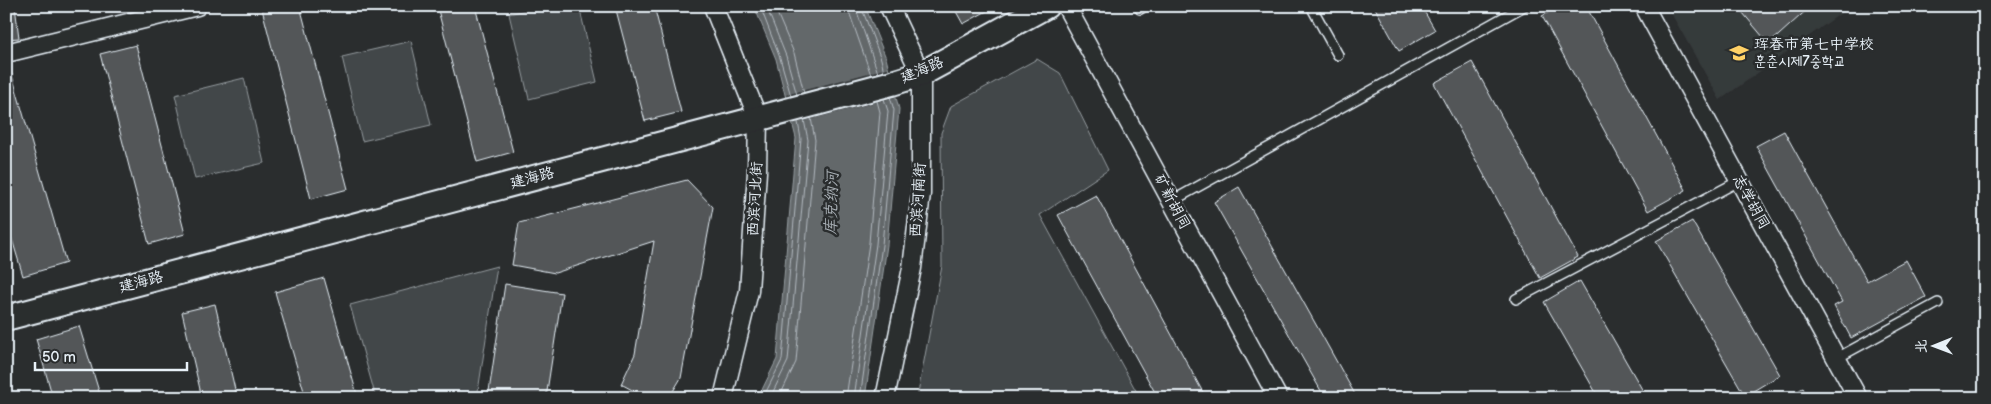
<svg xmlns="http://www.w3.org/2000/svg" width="1991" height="404" viewBox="0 0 1991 404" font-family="'Balsamiq Sans','LXGW WenKai TC','Poor Story',sans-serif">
  <rect width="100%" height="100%" fill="#2a2d2e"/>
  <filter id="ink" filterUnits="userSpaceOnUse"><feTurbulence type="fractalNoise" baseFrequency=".02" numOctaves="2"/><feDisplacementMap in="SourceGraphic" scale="10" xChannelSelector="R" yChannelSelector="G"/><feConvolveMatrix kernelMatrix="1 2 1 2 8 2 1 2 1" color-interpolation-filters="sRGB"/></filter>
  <g filter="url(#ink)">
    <polygon fill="#363a3b" points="1667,6 1851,6 1720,100"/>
    <g fill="#424648" stroke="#959ca0">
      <polygon points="542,6 579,6 597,82 529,99 509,14"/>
      <polygon points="411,41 431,125 362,141 342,57"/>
      <polygon points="1037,59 1060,73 1108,170 1040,215 1140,398 917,398 942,266 941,133 951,106"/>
      <polygon points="244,78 264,163 195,179 175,95"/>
      <polygon points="497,266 477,398 376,398 350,305"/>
    </g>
    <polygon fill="#63686b" stroke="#989fa3" points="754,6 865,6 886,58 899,109 887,245 865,398 758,398 777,359 796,138 776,59"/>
    <polygon fill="#2a2d2e" points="888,68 896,97 793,124 786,95"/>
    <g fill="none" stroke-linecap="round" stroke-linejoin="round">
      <g stroke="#b3bac0" stroke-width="1">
        <polyline points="760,6 780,58 791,96"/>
        <polyline points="766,6 786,56 797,95"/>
        <polyline points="774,6 794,53 804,93"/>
        <polyline points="847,6 871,75"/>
        <polyline points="855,6 878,73"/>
        <polyline points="861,6 881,59 884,72"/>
        <polyline points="763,398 782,360 801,139 798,122"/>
        <polyline points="770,398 788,361 808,140 804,120"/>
        <polyline points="779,398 796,362 815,140 811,118"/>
        <polyline points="846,398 869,243 880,112 877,101"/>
        <polyline points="854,398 876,244 888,111 884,99"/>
        <polyline points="860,398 882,245 894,110 890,97"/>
      </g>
    </g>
    <g fill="#535759" stroke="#e8f1f8">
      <polygon points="15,6 19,38 6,39 6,7"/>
      <polygon points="274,6 300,6 348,189 311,199 262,9"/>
      <polygon points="437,6 475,6 513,152 477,162"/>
      <polygon points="615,6 654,6 681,112 645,121"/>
      <polygon points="953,6 996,6 963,24"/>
      <polygon points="1374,6 1421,6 1435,30 1399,51"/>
      <polygon points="1560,6 1586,6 1686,190 1648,211 1542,16"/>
      <polygon points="1737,6 1811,6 1769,44"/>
      <polygon points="136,45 185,234 149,244 100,54"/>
      <polygon points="1472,62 1578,257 1540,278 1434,83"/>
      <polygon points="10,68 66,263 23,276 6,219 6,69"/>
      <polygon points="1784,131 1867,281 1906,260 1926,297 1851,338 1834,306 1842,302 1756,146"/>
      <polygon points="687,180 713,207 681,378 669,398 647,398 621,384 635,354 654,241 555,273 512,265 519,223"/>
      <polygon points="1239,187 1357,398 1325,398 1214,202"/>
      <polygon points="1096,195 1206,398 1158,398 1058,215"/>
      <polygon points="1692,221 1780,375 1745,396 1656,241"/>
      <polygon points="324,278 358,398 306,398 275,292"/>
      <polygon points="1580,281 1647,398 1599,398 1544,302"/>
      <polygon points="505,284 562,293 546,398 488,398"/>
      <polygon points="215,304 237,398 202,398 182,312"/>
      <polygon points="79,326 101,398 53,398 36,339"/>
      <polygon points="1803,388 1808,398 1785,398"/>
    </g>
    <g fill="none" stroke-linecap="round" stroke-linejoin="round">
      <g stroke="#e8f1f8" stroke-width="12">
        <g id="lane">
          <polyline points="1138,6 1140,9 1145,6"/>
          <polyline points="1311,6 1338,55"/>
          <polyline points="1172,201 1524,6"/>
          <polyline points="1516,299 1739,181"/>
          <polyline points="1837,358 1938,303"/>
        </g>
      </g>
      <g stroke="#e8f1f8" stroke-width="21">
        <g id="street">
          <polyline points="713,6 758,118 757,172 749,291 723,398"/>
          <polyline points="1066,6 1278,398"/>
          <polyline points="1644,6 1858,398"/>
          <polyline points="6,53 197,6"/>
          <polyline points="885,398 912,268 921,194 921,74 889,6"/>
        </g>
      </g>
      <g stroke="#e8f1f8" stroke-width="28">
        <polyline id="secondary" points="6,318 892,83 921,74 1046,6"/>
      </g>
      <use href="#lane" stroke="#2a2d2e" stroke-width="9"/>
      <use href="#street" stroke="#2a2d2e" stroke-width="18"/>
      <use href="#secondary" stroke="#2a2d2e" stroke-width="24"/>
    </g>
  </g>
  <defs>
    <g id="school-bare" transform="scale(1.5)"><path d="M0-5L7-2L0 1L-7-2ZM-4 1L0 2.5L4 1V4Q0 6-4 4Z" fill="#ffd166" stroke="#2a2d2e" stroke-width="2.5" paint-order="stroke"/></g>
  </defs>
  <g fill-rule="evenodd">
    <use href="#school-bare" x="1739" y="53"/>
  </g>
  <g text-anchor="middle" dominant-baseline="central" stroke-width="5" stroke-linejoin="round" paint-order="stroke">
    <g font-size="15" fill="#e8f1f8" stroke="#2a2d2e" text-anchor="start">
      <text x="1754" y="44">珲春市第七中学校<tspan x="1754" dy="17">훈춘시제7중학교</tspan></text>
    </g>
    <g font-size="15" fill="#e8f1f8" stroke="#2a2d2e">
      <text transform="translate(922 70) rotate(-23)">建海路</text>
      <text transform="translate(532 178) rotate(-15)">建海路</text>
      <text transform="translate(755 199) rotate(-87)">西滨河北街</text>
      <text transform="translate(918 200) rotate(-86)">西滨河南街</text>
      <text transform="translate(1172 202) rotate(62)">矿新胡同</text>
      <text transform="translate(1751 202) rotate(61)">志学胡同</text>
      <text transform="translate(141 282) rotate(-15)">建海路</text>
    </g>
    <g font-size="16" font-style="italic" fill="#acb3b9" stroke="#2a2d2e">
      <text transform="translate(832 203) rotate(-88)">库克纳河</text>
    </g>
  </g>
  <rect width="1991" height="404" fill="none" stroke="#2a2d2e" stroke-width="25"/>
  <rect x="12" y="12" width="1966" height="379" fill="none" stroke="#e8f1f8" stroke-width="2" filter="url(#ink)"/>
  <g transform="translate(1934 346) rotate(269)" stroke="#2a2d2e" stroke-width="4" paint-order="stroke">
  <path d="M0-4L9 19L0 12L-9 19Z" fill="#e8f1f8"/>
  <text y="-8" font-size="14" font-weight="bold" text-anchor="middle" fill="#e8f1f8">北</text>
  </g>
  <path d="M35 362v8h152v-8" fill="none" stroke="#e8f1f8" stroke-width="2.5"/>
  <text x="42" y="362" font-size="15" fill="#e8f1f8" stroke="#2a2d2e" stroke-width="4" paint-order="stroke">50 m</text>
</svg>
